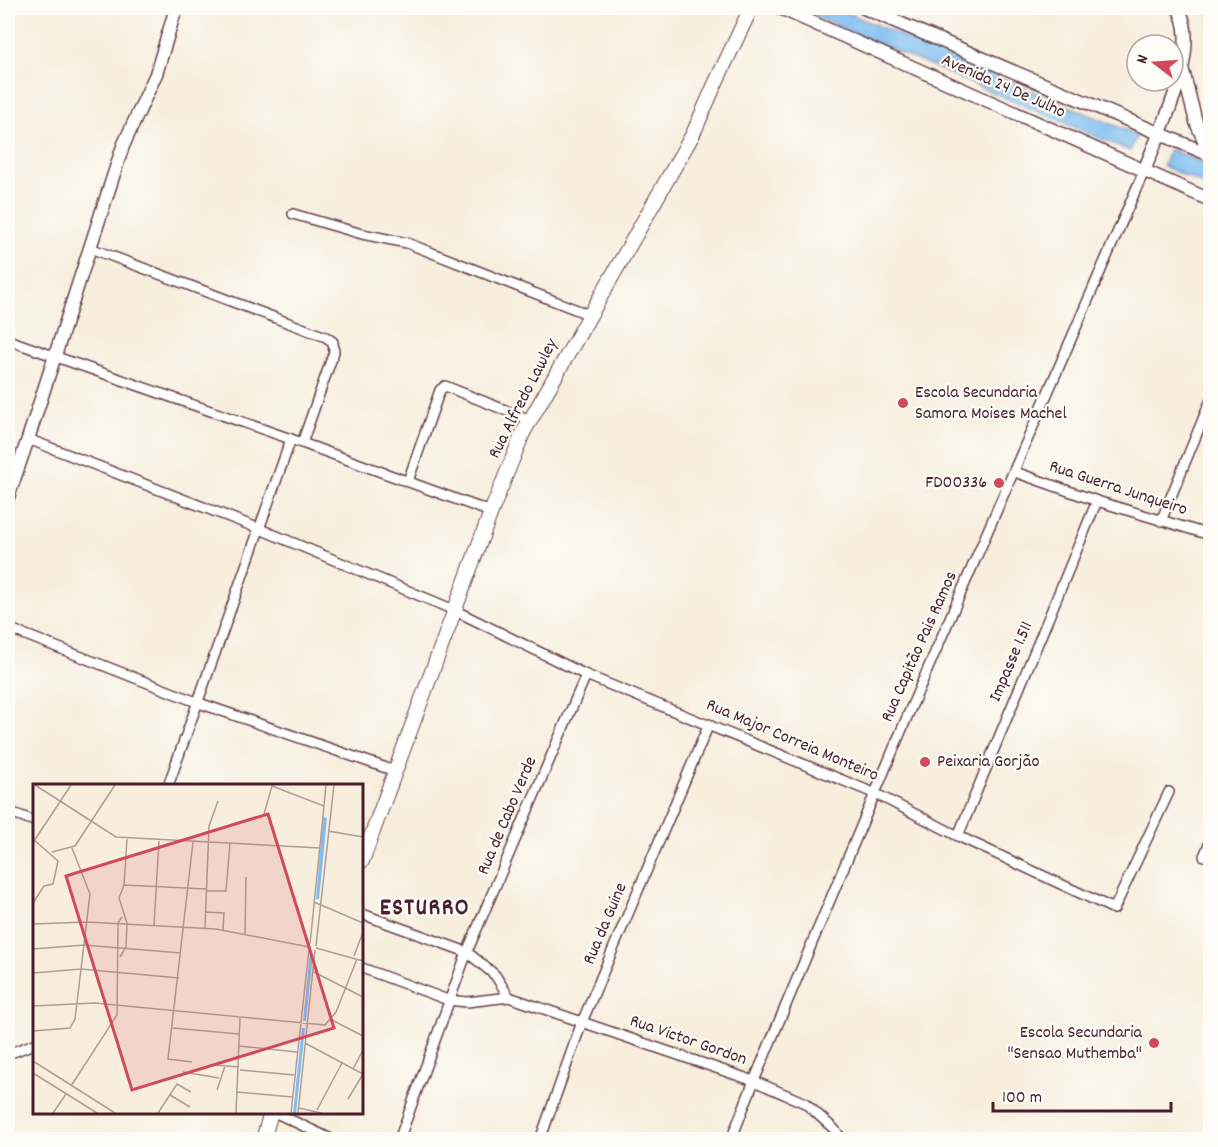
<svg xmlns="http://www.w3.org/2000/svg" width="1218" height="1147" viewBox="0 0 1218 1147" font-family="Dekko,sans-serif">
  <rect width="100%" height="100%" fill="#fdfcf7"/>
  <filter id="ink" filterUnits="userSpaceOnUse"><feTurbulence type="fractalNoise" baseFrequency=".0167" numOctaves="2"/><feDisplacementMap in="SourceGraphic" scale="12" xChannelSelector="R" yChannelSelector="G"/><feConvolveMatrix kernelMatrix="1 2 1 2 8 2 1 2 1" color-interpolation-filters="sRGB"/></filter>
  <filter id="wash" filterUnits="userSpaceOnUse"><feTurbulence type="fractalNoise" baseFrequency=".008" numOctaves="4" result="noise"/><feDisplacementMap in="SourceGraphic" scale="24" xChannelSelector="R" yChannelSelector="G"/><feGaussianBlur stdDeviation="1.35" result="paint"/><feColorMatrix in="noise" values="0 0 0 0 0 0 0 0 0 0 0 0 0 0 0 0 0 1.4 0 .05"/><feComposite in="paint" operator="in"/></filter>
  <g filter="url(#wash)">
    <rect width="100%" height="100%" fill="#f7eedd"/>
    <g fill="#7dbdf2" stroke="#646e8e" stroke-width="1.5">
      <polygon points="795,8 836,8 1137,135 1130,151"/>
      <polygon points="1170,149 1210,166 1210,187 1163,166"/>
    </g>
  </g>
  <g filter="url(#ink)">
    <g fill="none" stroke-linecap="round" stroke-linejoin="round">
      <g stroke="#643e46" stroke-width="12">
        <g id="minor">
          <polyline points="889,18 898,8"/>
          <polyline points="293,214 362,234 407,243 590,315"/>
          <polyline points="90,248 326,337 333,342 334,352 302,443"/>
          <polyline points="8,340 302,443 491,512"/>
          <polyline points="28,439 260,529 454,610 586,675 876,794 958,836 1114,909 1169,792"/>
          <polyline points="1015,472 1097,501 1210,535"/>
          <polyline points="408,481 440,390 445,386 530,420"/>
          <polyline points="1161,521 1210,402"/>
          <polyline points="8,628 199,703 395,771"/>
          <polyline points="168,786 291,439"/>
          <polyline points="8,811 34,821"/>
          <polyline points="958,836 1097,501"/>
          <polyline points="1204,856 1210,842"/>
          <polyline points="362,914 467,952 495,975 509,997"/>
          <polyline points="362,968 448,1000 467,1002 509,997 754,1081 805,1103 834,1129 843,1140"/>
          <polyline points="8,1054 34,1044"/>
          <polyline points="274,1112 333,1140"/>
          <polyline points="399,1140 467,952 586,675"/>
          <polyline points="540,1140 582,1022 709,724"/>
          <polyline points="731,1140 754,1081 910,710 1144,171"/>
        </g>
      </g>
      <g stroke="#643e46" stroke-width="15">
        <g id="tertiary">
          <polyline points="780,8 1210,200"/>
          <polyline points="864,8 1210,155"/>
          <polyline points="1183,71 1196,122 1210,154"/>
          <path d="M 1144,171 C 1160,129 1203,49 1178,8"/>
          <polyline points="8,497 28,439 123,146 156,74 176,8"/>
        </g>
      </g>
      <g stroke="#643e46" stroke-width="16">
        <g id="secondary">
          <polyline points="362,861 491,512 523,433 693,134 716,82 751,8"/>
          <polyline points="263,1140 271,1112"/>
        </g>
      </g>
      <use href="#minor" stroke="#fff" stroke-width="9"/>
      <use href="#tertiary" stroke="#fff" stroke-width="12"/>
      <use href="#secondary" stroke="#fff" stroke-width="14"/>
    </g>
  </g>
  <g fill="#d1495b" stroke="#fdfcf7" stroke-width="2">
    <circle cx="903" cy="403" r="6"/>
    <circle cx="999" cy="483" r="6"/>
    <circle cx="925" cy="762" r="6"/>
    <circle cx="1154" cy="1043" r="6"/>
  </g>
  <g text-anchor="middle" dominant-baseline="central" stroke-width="4.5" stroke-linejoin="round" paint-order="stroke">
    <g font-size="18" fill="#4a1f2b" stroke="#fdfcf7">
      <text transform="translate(1003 87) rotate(24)">Avenida 24 De Julho</text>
      <text transform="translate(524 399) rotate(-63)">Rua Alfredo Lawley</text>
      <text transform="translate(1118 489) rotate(18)">Rua Guerra Junqueiro</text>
      <text transform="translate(920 647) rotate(-66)">Rua Capitão Pais Ramos</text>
      <text transform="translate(1012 662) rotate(-67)">Impasse 1.511</text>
      <text transform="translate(792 741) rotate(23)">Rua Major Correia Monteiro</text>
      <text transform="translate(508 816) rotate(-67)">Rua de Cabo Verde</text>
      <text transform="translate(606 924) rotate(-67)">Rua da Guine</text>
      <text transform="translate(688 1041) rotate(19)">Rua Victor Gordon</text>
    </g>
    <g font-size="18" fill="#4a1f2b" stroke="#fdfcf7" text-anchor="start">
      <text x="915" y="393">Escola Secundaria<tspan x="915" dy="21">Samora Moises Machel</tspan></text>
      <text x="987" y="483" text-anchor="end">FD00336</text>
      <text x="937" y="762">Peixaria Gorjão</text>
      <text x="1142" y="1033" text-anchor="end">Escola Secundaria<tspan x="1142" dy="21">"Sensao Muthemba"</tspan></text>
    </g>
    <g font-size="24" font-weight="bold" letter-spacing="1.5" fill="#4a1f2b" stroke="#fdfcf7">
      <text x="425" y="909">ESTURRO</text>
    </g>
  </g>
  <g transform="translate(33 784)">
    <rect width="330" height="330" fill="#f7eedd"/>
    <path d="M 290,33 L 294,34 L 286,115 L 283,115 ZM 277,169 L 280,169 L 273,237 L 270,237 ZM 269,244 L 272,244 L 263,329 L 260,329 Z" fill="#7dbdf2"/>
    <path fill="none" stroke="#b29b96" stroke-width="1.5" d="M 2,1 L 83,53 L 287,64M 291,22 L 293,1M 231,30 L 239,2 L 291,22 L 277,160M 295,47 L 330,53M 0,55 L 25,77 L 20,100 L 11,102 L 0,119M 1,57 L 38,1M 19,68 L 42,62 L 82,1M 91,101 L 173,105M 174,107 L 193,107 L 197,59M 281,118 L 330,139M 173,128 L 191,129 L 190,146M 0,140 L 54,138 L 183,145 L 276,163M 121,141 L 126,57M 172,144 L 176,42 L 185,17M 212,151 L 213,93M 283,162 L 301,1M 283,164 L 330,177M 0,165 L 51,161 L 148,169M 321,172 L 330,148M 87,173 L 93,163 L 94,139 L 86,114 L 91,101 L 94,55M 281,188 L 330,213M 0,189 L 48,185 L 146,194M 0,222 L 62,219 L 292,241 L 303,228 L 324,175M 299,236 L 330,252M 140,244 L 206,250M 0,247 L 37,244 L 42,235 L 57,110 L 39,64M 272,259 L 330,290M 206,262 L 264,268M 0,277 L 82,329M 159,278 L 135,275 L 160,58M 181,281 L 206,283M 320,285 L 330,266M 207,286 L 261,291M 150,288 L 186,294M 0,289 L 64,329M 38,302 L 84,231 L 85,139 L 89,133M 184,306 L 192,282M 204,308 L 259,313M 137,311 L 157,323M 315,315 L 330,290M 266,324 L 288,329M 284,326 L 309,279M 20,329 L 33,310M 125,329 L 144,300 L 158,308M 203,329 L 207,234M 258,329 L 276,166M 265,329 L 282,166"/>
    <path fill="#d1495b" fill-opacity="0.15" stroke="#d1495b" stroke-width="3" d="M 235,30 L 301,244 L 99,306 L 33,92 Z"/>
    <rect width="330" height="330" fill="none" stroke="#4a1f2b" stroke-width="3"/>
  </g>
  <rect width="1218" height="1147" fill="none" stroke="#fdfcf7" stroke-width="30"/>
  <g transform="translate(1155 63) rotate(287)"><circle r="28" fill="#fdfcf7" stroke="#b5a4a5" stroke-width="1.5"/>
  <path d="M0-4.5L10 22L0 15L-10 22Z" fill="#d1495b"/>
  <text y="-9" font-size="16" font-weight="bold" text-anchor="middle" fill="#4a1f2b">N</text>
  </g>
  <path d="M993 1102v9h178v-9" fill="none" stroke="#4a1f2b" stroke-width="3"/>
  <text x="1002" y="1102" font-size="18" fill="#4a1f2b" stroke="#fdfcf7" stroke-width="4.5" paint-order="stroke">100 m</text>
</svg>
